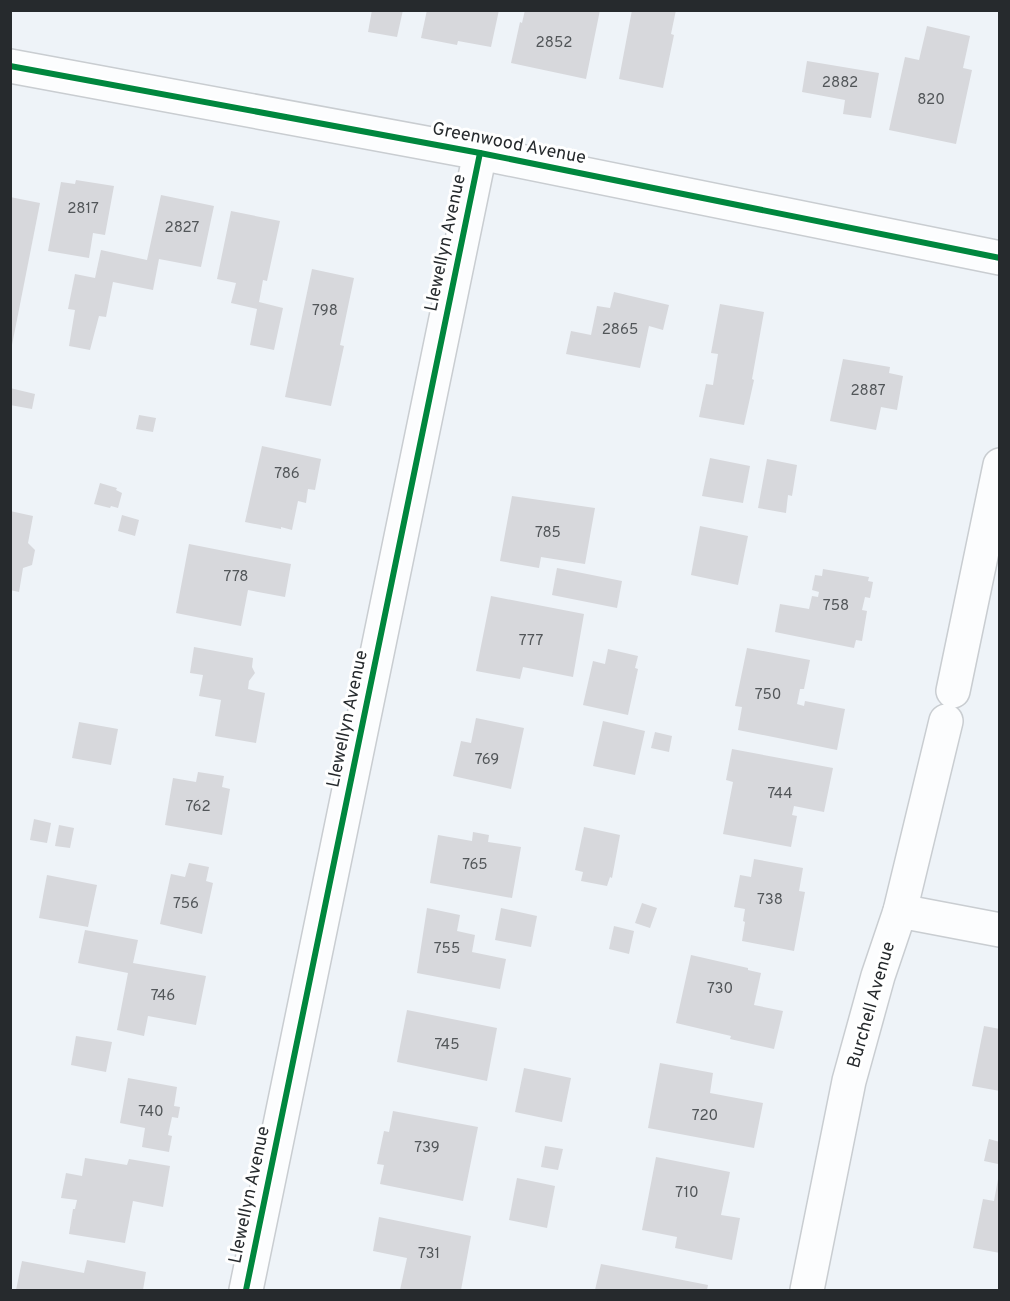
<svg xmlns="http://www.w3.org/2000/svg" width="1010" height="1301" viewBox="0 0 1010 1301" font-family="Overpass,sans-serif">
  <rect width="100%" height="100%" fill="#eef3f8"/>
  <g fill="#d7d8dc">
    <polygon points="372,10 403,10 397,37 368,32"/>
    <polygon points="427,10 499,10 491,47 458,41 457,45 421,38"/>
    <polygon points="525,10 600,10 586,79 511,63 520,22 522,23"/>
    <polygon points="632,10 676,10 671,34 674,35 663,88 619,79"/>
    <polygon points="927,26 970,36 963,68 972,70 956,144 889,130 905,57 919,60"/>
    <polygon points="807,61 879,73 871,118 843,114 845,100 802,92"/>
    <polygon points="76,180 114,186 105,235 93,233 89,258 48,251 61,182 75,184"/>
    <polygon points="161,195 214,206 201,267 159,259 153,290 113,282 106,317 99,316 90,350 69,346 75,310 68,309 75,274 95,278 101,250 147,260"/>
    <polygon points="10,197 40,203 12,345 10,345"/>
    <polygon points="231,211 280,221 267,281 263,280 259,302 283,308 274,350 250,345 257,309 231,303 236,283 217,279"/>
    <polygon points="312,269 354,278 340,345 344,346 331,406 285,397"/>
    <polygon points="614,292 669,305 663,330 649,326 640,368 566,354 571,331 591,335 597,306 610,308"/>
    <polygon points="720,304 764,312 752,379 754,380 744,425 699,417 706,384 713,385 718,354 711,353"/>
    <polygon points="843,359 890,367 889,373 903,376 897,410 881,407 876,430 830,421"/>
    <polygon points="10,388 35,394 32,409 10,405"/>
    <polygon points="139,415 156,418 153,432 136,429"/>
    <polygon points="262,446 321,459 315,490 308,489 306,503 298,501 292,530 281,527 281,529 245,522"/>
    <polygon points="710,458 750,466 743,503 702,496"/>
    <polygon points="767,459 797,465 792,496 788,495 786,513 758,508"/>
    <polygon points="100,483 117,488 116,490 122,493 118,508 111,506 110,508 94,504"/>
    <polygon points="512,496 595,508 585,564 541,557 539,568 500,561"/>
    <polygon points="10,511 33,516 28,543 35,550 32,565 23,568 19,592 10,590"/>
    <polygon points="122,515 139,520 135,536 118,531"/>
    <polygon points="700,526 748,536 738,585 691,575"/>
    <polygon points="189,544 291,564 285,597 248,590 241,626 176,613"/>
    <polygon points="557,568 622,581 617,608 552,595"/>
    <polygon points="823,569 869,577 868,581 873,582 870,598 865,597 862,610 867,611 862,641 856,640 854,648 775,632 780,604 809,609 812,596 818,597 819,592 812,590 815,575 822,576"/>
    <polygon points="491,596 584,614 573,677 523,667 520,679 476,671"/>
    <polygon points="194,647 253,658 252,667 255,673 249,681 248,689 265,693 256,743 215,736 221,700 199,696 203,675 190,673"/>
    <polygon points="747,648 810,660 804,689 800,689 797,704 804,706 805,701 845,709 837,750 738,730 742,707 735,706"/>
    <polygon points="608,649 638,656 635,668 638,669 628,715 583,705 593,661 605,664"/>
    <polygon points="476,718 524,728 511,789 453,776 461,741 471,743"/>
    <polygon points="603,721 645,731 635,775 593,766"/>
    <polygon points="79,722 118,729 111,765 72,758"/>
    <polygon points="655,732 672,736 669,752 651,748"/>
    <polygon points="732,749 833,768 824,812 794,806 792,815 797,816 791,847 723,834 733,782 726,780"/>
    <polygon points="198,772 224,776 222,787 230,789 222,835 165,825 173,778 196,782"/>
    <polygon points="34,819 51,823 47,843 30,840"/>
    <polygon points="59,825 74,828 70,848 55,846"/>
    <polygon points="584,827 620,835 612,878 610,877 607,886 581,881 583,872 575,870"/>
    <polygon points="473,832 489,835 488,842 521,847 512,898 430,883 438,835 472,841"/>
    <polygon points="754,859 803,868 799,891 805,892 794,951 742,941 745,922 743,921 745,909 734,907 740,875 751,877"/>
    <polygon points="189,863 209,867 206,881 213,883 202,934 160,924 171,874 185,877"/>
    <polygon points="47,875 97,885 88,927 39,918"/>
    <polygon points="642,903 657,908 650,928 635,923"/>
    <polygon points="427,908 460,915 457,931 475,935 472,952 506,959 500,989 417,973"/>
    <polygon points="501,908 537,916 531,947 495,940"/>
    <polygon points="614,926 634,931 629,954 609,949"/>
    <polygon points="85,930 138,940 133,963 206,976 196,1025 148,1016 144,1036 117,1030 128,973 78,963"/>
    <polygon points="691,955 748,968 748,970 761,973 754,1005 783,1011 774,1049 730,1039 731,1036 676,1023"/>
    <polygon points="407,1010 497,1028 487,1081 397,1062"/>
    <polygon points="984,1026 1000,1029 1000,1091 972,1086"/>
    <polygon points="76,1036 112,1042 106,1072 71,1065"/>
    <polygon points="660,1063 713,1073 710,1093 763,1103 754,1148 648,1128"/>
    <polygon points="524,1068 571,1078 562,1122 515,1112"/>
    <polygon points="128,1078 177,1087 174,1106 180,1107 178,1118 172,1117 168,1135 172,1136 169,1152 142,1147 145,1128 120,1123"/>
    <polygon points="393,1111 478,1127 463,1201 380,1184 384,1165 377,1164 384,1131 389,1132"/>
    <polygon points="989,1139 1000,1142 998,1164 984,1161"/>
    <polygon points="545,1146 563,1149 558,1170 541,1167"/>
    <polygon points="656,1157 730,1172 721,1215 740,1218 732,1260 675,1248 677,1237 642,1230"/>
    <polygon points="85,1158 127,1165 129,1159 170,1166 163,1207 133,1201 125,1243 69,1234 73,1209 75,1209 77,1200 61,1198 66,1173 82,1176"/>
    <polygon points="517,1178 555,1186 547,1228 509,1220"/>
    <polygon points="998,1179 1000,1179 1000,1253 973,1248 983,1199 994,1201"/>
    <polygon points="379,1217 471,1236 461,1290 400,1290 407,1258 373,1251"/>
    <polygon points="87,1260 146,1272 143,1290 16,1290 22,1261 84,1273"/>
    <polygon points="601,1264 708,1285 707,1290 595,1290"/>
  </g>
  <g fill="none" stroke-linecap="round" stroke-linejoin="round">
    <g stroke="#c9cdd1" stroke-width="36">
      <g id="minor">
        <polyline points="10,66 480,153 1000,258"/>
        <polyline points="953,691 1000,465"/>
        <polyline points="900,911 1000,930"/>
        <polyline points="246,1290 480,153"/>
        <polyline points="807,1290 849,1081 878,976 900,911 946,721"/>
      </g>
    </g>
    <use href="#minor" stroke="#fcfdfe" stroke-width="33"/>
    <g stroke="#fff" stroke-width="10">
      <g id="cycleway">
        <polyline points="10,66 480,153 1000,258"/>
        <polyline points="246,1290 480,153"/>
      </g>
    </g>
    <use href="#cycleway" stroke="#00873e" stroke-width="6"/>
  </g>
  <g text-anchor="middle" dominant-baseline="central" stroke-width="6" stroke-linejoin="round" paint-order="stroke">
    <g font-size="15" fill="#525659">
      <text x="554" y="43">2852</text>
      <text x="840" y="83">2882</text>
      <text x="931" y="100">820</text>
      <text x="83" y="209">2817</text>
      <text x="182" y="228">2827</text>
      <text x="325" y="311">798</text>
      <text x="620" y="330">2865</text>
      <text x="868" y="391">2887</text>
      <text x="287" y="474">786</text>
      <text x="548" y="533">785</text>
      <text x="236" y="577">778</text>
      <text x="836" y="606">758</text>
      <text x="531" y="641">777</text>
      <text x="768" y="695">750</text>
      <text x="487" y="760">769</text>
      <text x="780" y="794">744</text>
      <text x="198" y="807">762</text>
      <text x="475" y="865">765</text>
      <text x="770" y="900">738</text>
      <text x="186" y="904">756</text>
      <text x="447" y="949">755</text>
      <text x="720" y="989">730</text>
      <text x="163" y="996">746</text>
      <text x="447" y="1045">745</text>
      <text x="151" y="1112">740</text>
      <text x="705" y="1116">720</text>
      <text x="427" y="1148">739</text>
      <text x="687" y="1193">710</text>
      <text x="429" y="1254">731</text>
    </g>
    <g font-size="18" fill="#262a2d" stroke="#fff">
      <text transform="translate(509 144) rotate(11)">Greenwood Avenue</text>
      <text transform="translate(446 243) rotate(-78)">Llewellyn Avenue</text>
      <text transform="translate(348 719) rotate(-78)">Llewellyn Avenue</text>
      <text transform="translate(872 1005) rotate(-74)">Burchell Avenue</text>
      <text transform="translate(250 1195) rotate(-78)">Llewellyn Avenue</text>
    </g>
  </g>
  <rect width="1010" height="1301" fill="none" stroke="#262a2d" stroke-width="24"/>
</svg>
